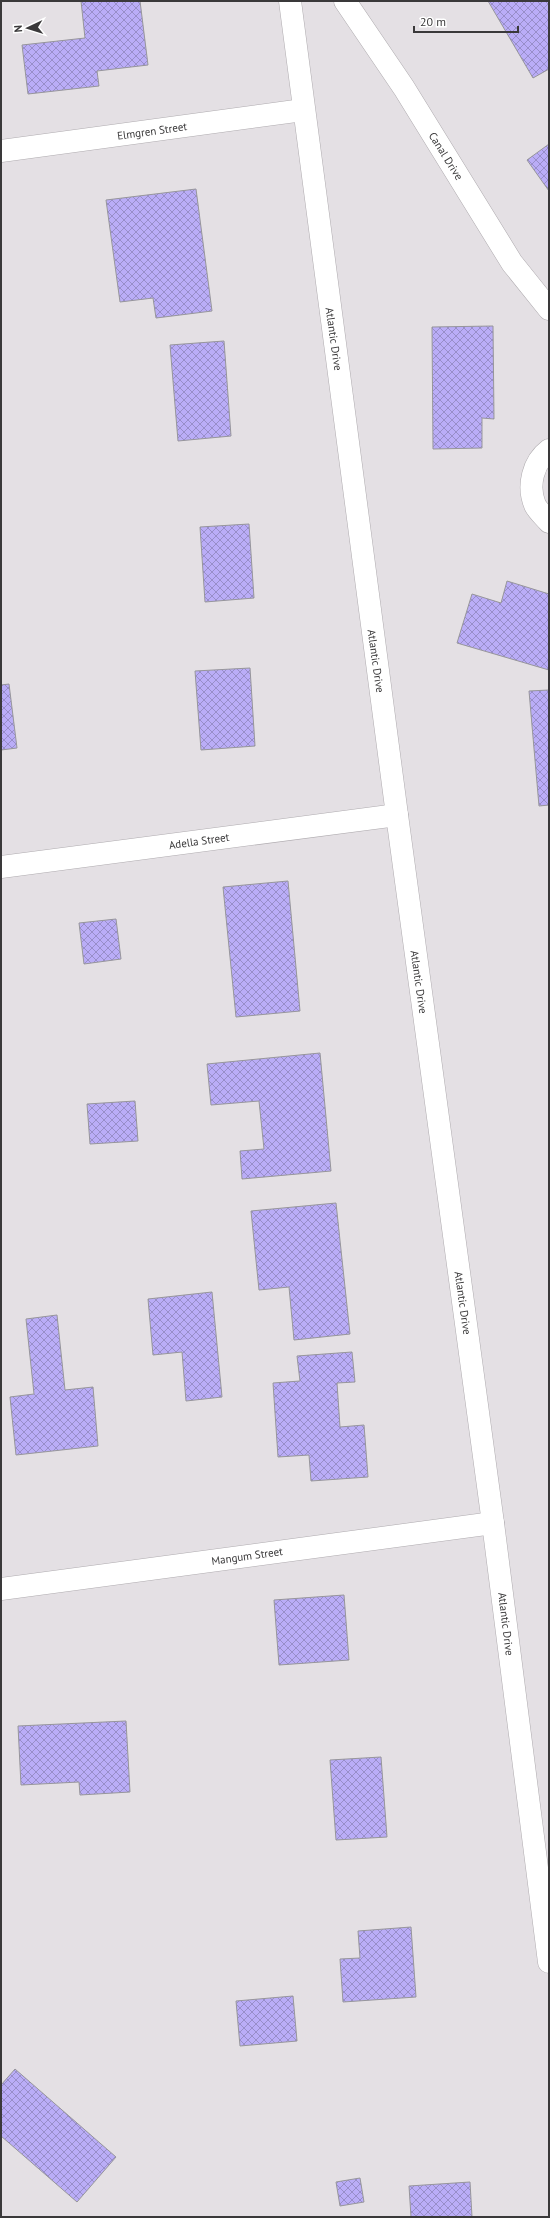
<svg xmlns="http://www.w3.org/2000/svg" width="550" height="2218" viewBox="0 0 550 2218" font-family="'PT Sans',sans-serif">
  <defs>
    <pattern id="building-cross-hatch" width="8" height="8" patternUnits="userSpaceOnUse"><rect width="8" height="8" fill="#baadf7"/><path d="M0 0l8 8M0 8l8-8" fill="none" stroke="#988ec9"/></pattern>
  </defs>
  <rect width="100%" height="100%" fill="#e4e0e4"/>
  <g fill="url(#building-cross-hatch)" stroke="#97969b">
    <polygon points="81,1 140,1 148,65 97,71 99,86 28,94 22,45 85,38"/>
    <polygon points="488,1 549,1 549,69 533,78"/>
    <polygon points="549,144 549,191 527,160"/>
    <polygon points="196,189 212,311 156,318 153,298 120,302 106,200"/>
    <polygon points="493,326 494,419 482,418 482,448 433,449 432,327"/>
    <polygon points="224,341 231,436 178,441 170,345"/>
    <polygon points="249,524 254,598 205,602 200,527"/>
    <polygon points="507,581 549,594 549,670 457,643 472,594 501,603"/>
    <polygon points="250,668 255,746 201,750 195,671"/>
    <polygon points="9,684 17,748 1,750 1,685"/>
    <polygon points="549,690 549,805 539,806 529,691"/>
    <polygon points="288,881 300,1011 236,1017 223,887"/>
    <polygon points="116,919 121,959 84,964 79,923"/>
    <polygon points="320,1053 331,1171 242,1179 240,1151 264,1149 259,1101 211,1105 207,1064"/>
    <polygon points="135,1101 138,1141 90,1144 87,1104"/>
    <polygon points="336,1203 350,1334 294,1340 289,1287 259,1290 251,1211"/>
    <polygon points="212,1292 222,1397 186,1401 182,1352 153,1355 148,1299"/>
    <polygon points="57,1315 65,1390 93,1387 98,1446 16,1455 10,1397 34,1394 26,1319"/>
    <polygon points="352,1352 355,1382 337,1383 340,1427 364,1425 368,1477 311,1481 309,1455 278,1457 273,1383 300,1381 297,1356"/>
    <polygon points="344,1595 349,1660 279,1665 274,1600"/>
    <polygon points="126,1721 130,1792 80,1795 79,1782 21,1785 18,1726"/>
    <polygon points="381,1757 387,1837 336,1840 330,1760"/>
    <polygon points="411,1927 416,1997 343,2002 340,1959 360,1958 358,1931"/>
    <polygon points="293,1996 297,2041 240,2046 236,2001"/>
    <polygon points="15,2069 116,2157 77,2202 1,2136 1,2085"/>
    <polygon points="360,2178 364,2202 340,2206 336,2182"/>
    <polygon points="470,2182 472,2217 411,2217 409,2186"/>
  </g>
  <g fill="none" stroke-linecap="round" stroke-linejoin="round">
    <g stroke="#afabaf" stroke-width="23">
      <g id="minor">
        <polyline points="290,1 397,815 493,1523 549,1962"/>
        <polyline points="345,1 404,88 512,263 549,309"/>
        <polyline points="1,151 303,110"/>
        <path d="M 549,450 C 533,462 527,486 535,505 C 538,511 545,517 549,522"/>
        <polyline points="1,867 397,815"/>
        <polyline points="1,1589 493,1523"/>
      </g>
    </g>
    <use href="#minor" stroke="#fff" stroke-width="22"/>
  </g>
  <g text-anchor="middle" dominant-baseline="central" stroke-width="4" stroke-linejoin="round" paint-order="stroke">
    <g font-size="11" fill="#3a393a" stroke="#fff">
      <text transform="translate(152 131) rotate(-8)">Elmgren Street</text>
      <text transform="translate(446 156) rotate(58)">Canal Drive</text>
      <text transform="translate(334 339) rotate(82)">Atlantic Drive</text>
      <text transform="translate(376 661) rotate(82)">Atlantic Drive</text>
      <text transform="translate(199 841) rotate(-8)">Adella Street</text>
      <text transform="translate(419 982) rotate(82)">Atlantic Drive</text>
      <text transform="translate(463 1303) rotate(82)">Atlantic Drive</text>
      <text transform="translate(247 1556) rotate(-8)">Mangum Street</text>
      <text transform="translate(506 1624) rotate(83)">Atlantic Drive</text>
    </g>
  </g>
  <rect width="550" height="2218" fill="none" stroke="#3a393a" stroke-width="4"/>
  <g transform="translate(28 28) rotate(266)" stroke="#ffffff" stroke-width="3" paint-order="stroke">
  <path d="M0-3L7 15L0 10L-7 15Z" fill="#3a393a"/>
  <text y="-6" font-size="11" font-weight="bold" text-anchor="middle" fill="#3a393a">N</text>
  </g>
  <path d="M414 26v6h104v-6" fill="none" stroke="#3a393a" stroke-width="2"/>
  <text x="420" y="26" font-size="12" fill="#3a393a" stroke="#ffffff" stroke-width="3" paint-order="stroke">20 m</text>
</svg>
